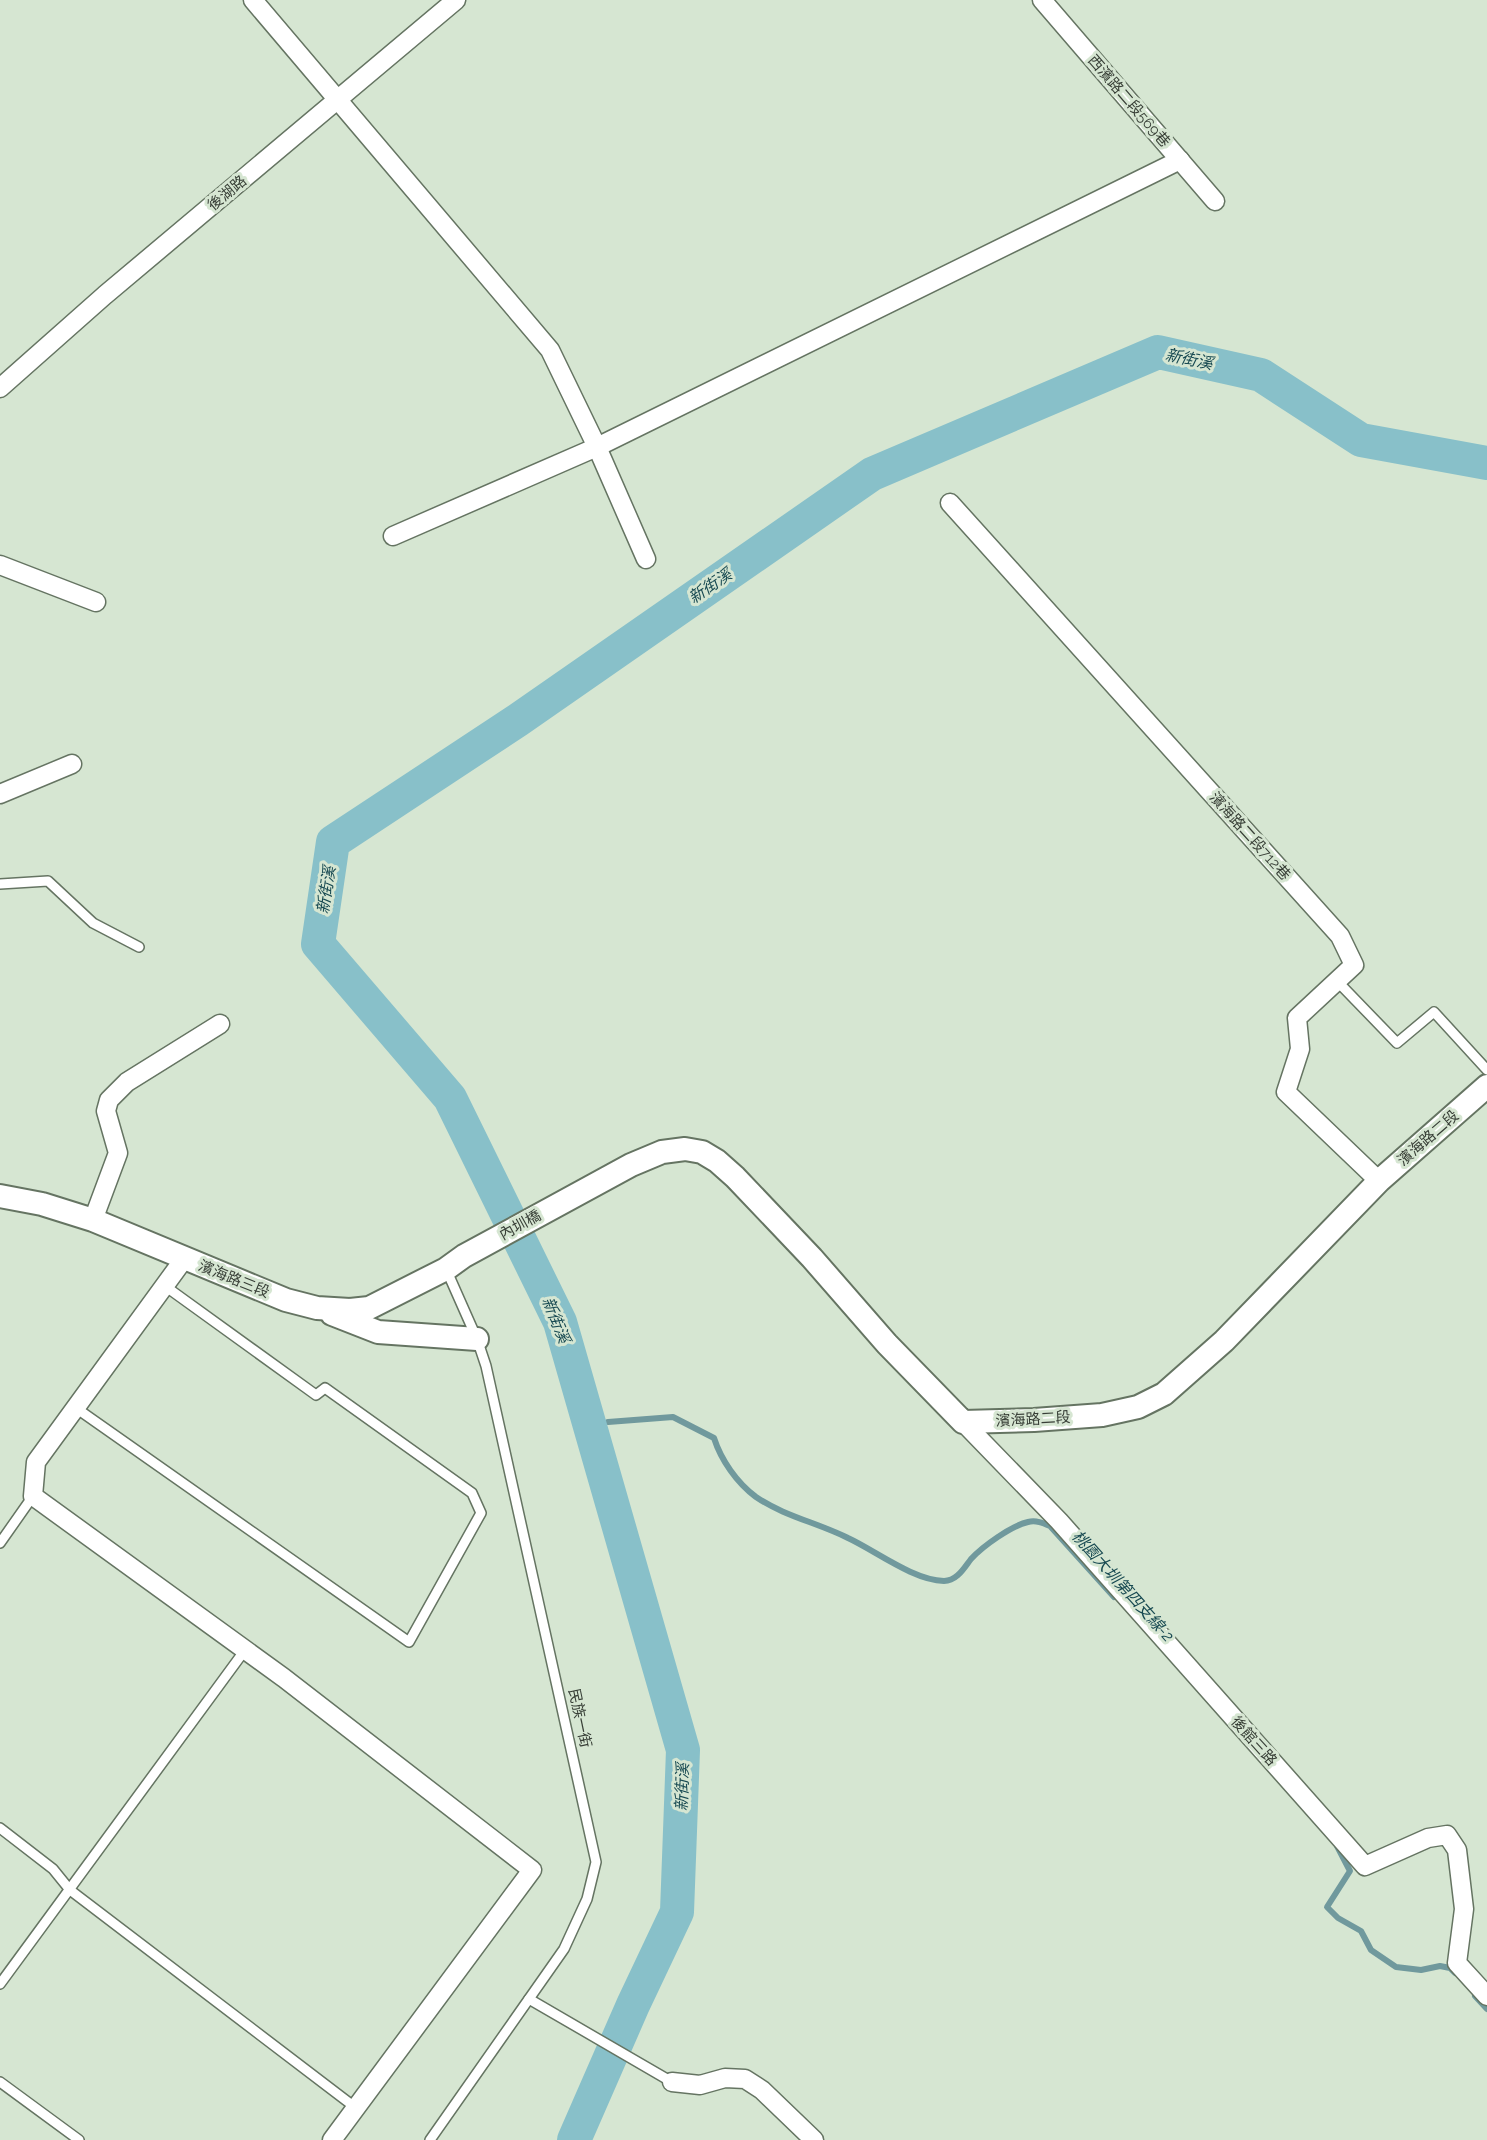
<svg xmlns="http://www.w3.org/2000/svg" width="1487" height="2140" viewBox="0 0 1487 2140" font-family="Raleway,'Noto Sans TC',sans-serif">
  <rect width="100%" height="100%" fill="#d6e6d2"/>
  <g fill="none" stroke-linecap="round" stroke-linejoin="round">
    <g stroke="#70999d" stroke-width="6">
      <path d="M 608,1422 L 673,1417 L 714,1438 C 721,1460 737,1483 756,1497 C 784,1516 818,1523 848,1538 C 876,1551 913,1580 944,1581 C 957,1581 964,1568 971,1559 C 983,1546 1011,1526 1028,1522 C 1036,1520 1043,1523 1050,1526 L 1114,1597"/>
      <polyline points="1337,1846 1350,1871 1327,1907 1338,1918 1361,1931 1371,1950 1396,1967 1421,1970 1440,1966 1450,1968 1455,1973"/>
      <polyline points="1475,1996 1487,2009"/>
    </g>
    <polyline stroke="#88c0c9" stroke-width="34" points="574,2140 633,2005 677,1912 683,1750 560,1322 450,1098 318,944 333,842 518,720 872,474 1158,352 1261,375 1361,440 1487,463"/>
    <g stroke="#657462" stroke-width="12">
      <g id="service">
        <polyline points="0,884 48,881 93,923 139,947"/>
        <polyline points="1337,981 1397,1043 1434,1012 1487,1070"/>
        <polyline points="76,1408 409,1642 481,1513 472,1493 325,1388 316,1395 165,1286"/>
        <polyline points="0,1543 33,1496"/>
        <polyline points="0,1828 53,1869 70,1890 356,2108"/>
        <polyline points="0,1984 245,1650"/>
        <polyline points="529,1999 672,2082"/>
        <polyline points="0,2082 79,2140"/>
        <polyline points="430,2140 564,1949 587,1899 596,1862 486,1366 477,1339 446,1269"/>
      </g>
    </g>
    <g stroke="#657462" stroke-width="21">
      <g id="minor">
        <polyline points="253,0 550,350 597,447 646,559"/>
        <polyline points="1042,0 1215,201"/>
        <polyline points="0,388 105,295 456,0"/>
        <polyline points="950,503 1340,936 1354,965 1297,1018 1300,1049 1286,1092 1379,1181"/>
        <polyline points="393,536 597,447 1180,160"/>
        <polyline points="0,565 96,602"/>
        <polyline points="0,794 72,764"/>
        <polyline points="93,1220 118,1153 106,1111 109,1100 127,1082 220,1024"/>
        <polyline points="184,1259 36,1462 33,1496 284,1678 532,1870 332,2140"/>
        <polyline points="963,1422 1059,1521 1365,1866 1428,1838 1447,1835 1457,1850 1464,1909 1457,1963 1487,1996"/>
        <polyline points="672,2082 700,2085 725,2078 745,2079 762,2090 814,2140"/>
      </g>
    </g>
    <g stroke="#657462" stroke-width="26">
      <g id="tertiary">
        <polyline points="0,1196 42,1204 93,1220 286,1300 317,1308 350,1310 369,1308 446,1269 464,1256 631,1165 662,1152 685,1149 702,1152 717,1161 735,1177 812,1258 887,1344 963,1422 1034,1420 1102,1415 1138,1407 1164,1394 1224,1341 1379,1181 1487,1086"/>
        <polyline points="332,1314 378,1332 477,1339"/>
      </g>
    </g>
    <use href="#service" stroke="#fff" stroke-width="9"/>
    <use href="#minor" stroke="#fff" stroke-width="18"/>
    <use href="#tertiary" stroke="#fff" stroke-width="22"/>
  </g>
  <g text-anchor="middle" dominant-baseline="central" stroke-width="6" stroke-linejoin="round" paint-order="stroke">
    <g font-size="15" fill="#373e36" stroke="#d6e6d2">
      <text transform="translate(1129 101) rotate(49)">西濱路二段569巷</text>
      <text transform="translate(227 193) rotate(-40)">後湖路</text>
      <text transform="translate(1250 836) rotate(48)">濱海路二段712巷</text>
      <text transform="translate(1428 1138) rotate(-41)">濱海路二段</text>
      <text transform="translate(520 1225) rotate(-29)">內圳橋</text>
      <text transform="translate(234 1279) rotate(22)">濱海路三段</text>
      <text transform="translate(1033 1419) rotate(-3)">濱海路二段</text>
      <text transform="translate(580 1718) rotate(78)">民族一街</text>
      <text transform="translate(1254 1741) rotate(48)">後館三路</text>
    </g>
    <g font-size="16" font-style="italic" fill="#174951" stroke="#d6e6d2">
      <text transform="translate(1189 359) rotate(12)">新街溪</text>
      <text transform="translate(710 586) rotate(-34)">新街溪</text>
      <text transform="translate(326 890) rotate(-81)">新街溪</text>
      <text transform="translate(556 1320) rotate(68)">新街溪</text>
      <text transform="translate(1123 1586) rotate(48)">桃園大圳第四支線-2</text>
      <text transform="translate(682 1787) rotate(-88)">新街溪</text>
    </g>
  </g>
</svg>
